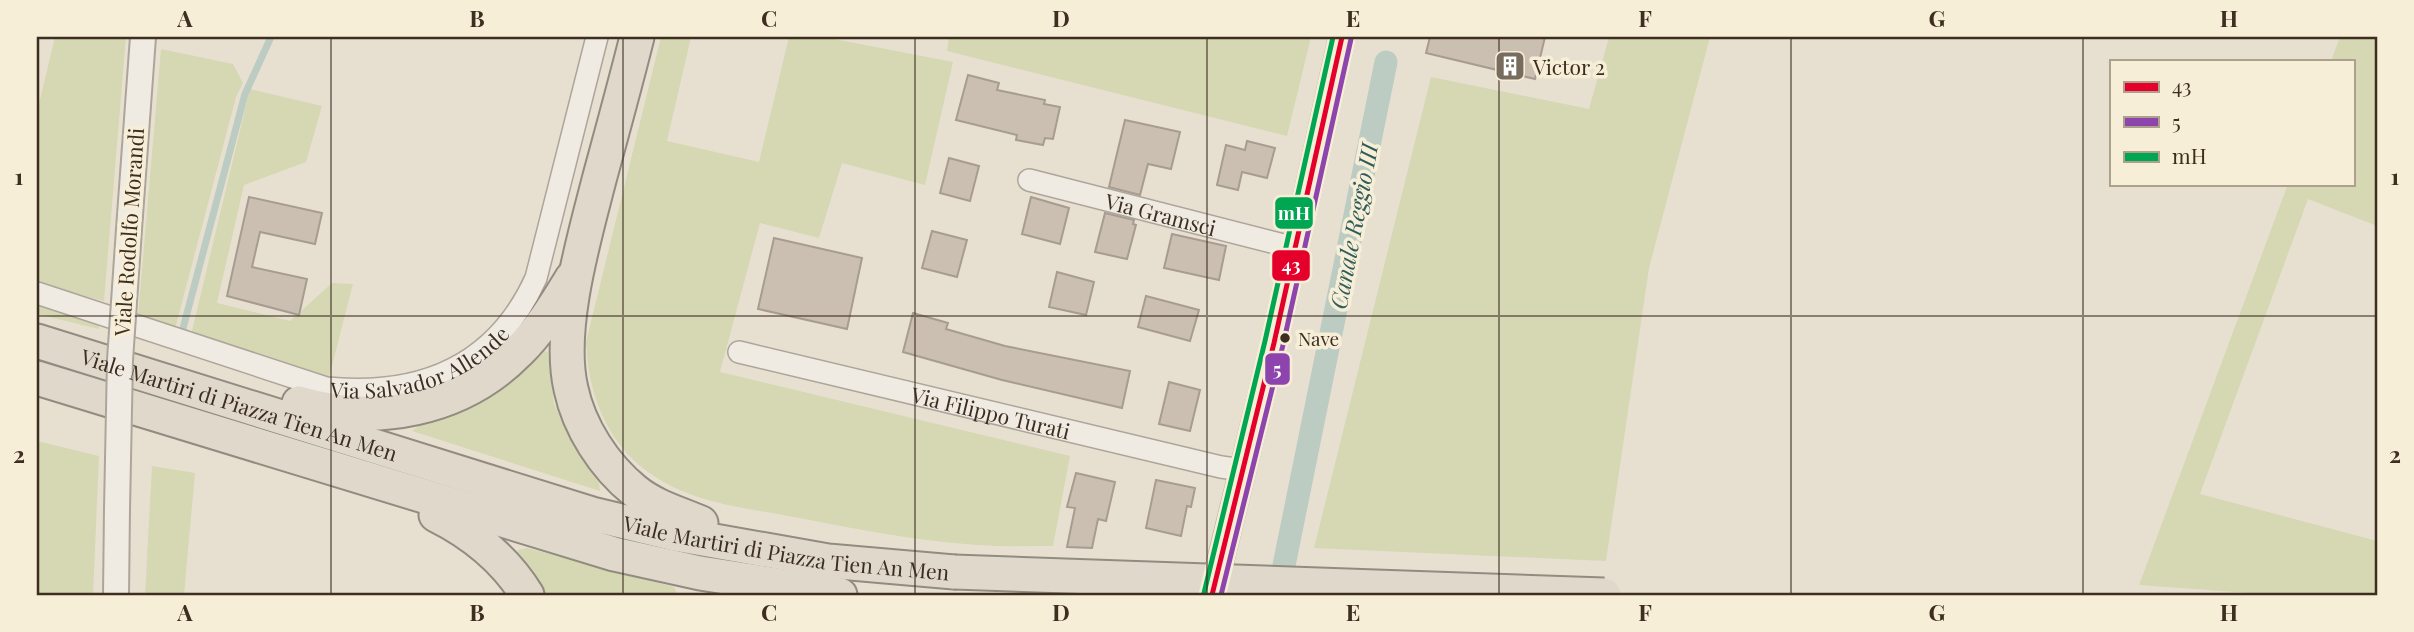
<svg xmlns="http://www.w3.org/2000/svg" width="2414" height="632" viewBox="0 0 2414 632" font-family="'Playfair Display',serif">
  <rect width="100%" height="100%" fill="#e7e0d1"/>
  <g fill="#d6d7b3">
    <polygon points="55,37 126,37 104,301 37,283 37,112"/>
    <path d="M 661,37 L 691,37 L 667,141 L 759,162 L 789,37 L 824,37 L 953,62 L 925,185 L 842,163 L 819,238 L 760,223 L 720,372 L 1070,456 L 1053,546 C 1028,546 1003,547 978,545 C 913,541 847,527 783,515 C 734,506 690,502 648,472 C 606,442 588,392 586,342 Z"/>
    <polygon points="949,37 1311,37 1287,136 947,51"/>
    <polygon points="1609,37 1710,37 1649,268 1606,561 1314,548 1431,77 1589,109"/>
    <polygon points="2340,37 2377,37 2377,226 2308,199 2200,494 2377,541 2377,595 2277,595 2139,585 2288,184 2353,184 2353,61 2331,61"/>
    <polygon points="161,49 233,64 243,83 236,97 175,329 138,316"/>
    <polygon points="250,89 322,106 306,162 244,185 217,303 290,321 332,283 353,284 328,381 191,335"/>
    <polygon points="37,303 99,321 99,329 37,314"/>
    <path d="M 541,350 L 548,352 L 554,404 L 564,426 L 599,483 L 600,491 L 412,431 L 423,423 C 469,402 508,390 541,350 Z"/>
    <polygon points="37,441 99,456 93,595 37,595"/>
    <polygon points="152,466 195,473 184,595 145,595"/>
    <polygon points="527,548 674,587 677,593 670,595 539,595 516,558 518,550"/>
  </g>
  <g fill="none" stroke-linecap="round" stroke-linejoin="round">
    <polyline stroke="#bcccc2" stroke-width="7" points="181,336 245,94 271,37"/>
    <polyline stroke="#bcccc2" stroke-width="23" points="1278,595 1386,62"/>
  </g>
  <g fill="#cbbfb2" stroke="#a89c90" stroke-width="2">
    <polygon points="1430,37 1545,37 1535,79 1426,53"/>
    <polygon points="968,75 999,83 997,90 1045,100 1044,104 1060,107 1053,139 1045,138 1043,145 1016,140 1017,135 956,120"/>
    <polygon points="1125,120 1180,132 1171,169 1148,164 1140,195 1109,187"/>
    <polygon points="1247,141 1275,148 1267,178 1242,172 1238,190 1217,185 1226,145 1245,150"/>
    <polygon points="949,158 979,166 970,201 940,193"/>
    <polygon points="249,197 322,213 315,244 260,232 252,267 307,279 299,315 227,296"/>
    <polygon points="1031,197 1069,208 1060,244 1022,234"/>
    <polygon points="1105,213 1134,220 1133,224 1136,225 1127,259 1095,252"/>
    <polygon points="932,231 967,240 957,277 922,268"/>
    <polygon points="1172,234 1226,246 1219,280 1164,268"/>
    <polygon points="774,238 862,258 847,329 758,309"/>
    <polygon points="1057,272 1094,282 1086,315 1049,307"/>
    <polygon points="1146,296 1199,310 1190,341 1138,327"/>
    <polygon points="913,313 948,323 946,329 1005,346 1130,371 1122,408 1002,380 903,352"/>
    <polygon points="1169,382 1200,390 1190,431 1159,424"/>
    <polygon points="1076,473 1115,482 1106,521 1098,519 1092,548 1067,547 1075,508 1067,507"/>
    <polygon points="1156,480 1195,488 1191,507 1187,506 1181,536 1146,528"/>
  </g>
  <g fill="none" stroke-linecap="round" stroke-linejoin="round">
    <g stroke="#ada599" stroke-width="24">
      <g id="minor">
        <path id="s1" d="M 1029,180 L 1295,248"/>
        <path id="s2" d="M 37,293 L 326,388 C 420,397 496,367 536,278 L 597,37"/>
        <path id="s3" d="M 739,352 L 1221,467 L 1243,470"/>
      </g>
    </g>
    <g stroke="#ada599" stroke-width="28">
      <g id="tertiary">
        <polyline points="130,215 143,37"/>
        <polyline points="116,595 117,509"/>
        <polyline points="1212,595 1274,343 1342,37"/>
      </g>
    </g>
    <g stroke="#928b80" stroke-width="37">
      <g id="trunk">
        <path d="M 637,37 C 625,85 612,132 599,180 C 584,239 557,329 571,389 C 579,427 604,466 635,491 C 655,507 678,513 701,523"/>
        <path id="s4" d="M 37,341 L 592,514 L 675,534 L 828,561 L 954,572"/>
        <polyline points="37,378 614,554 700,573 840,595"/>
        <path d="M 299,403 C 375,426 461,410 518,352 C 540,331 556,304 572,278"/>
        <path d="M 436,515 C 474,534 505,559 527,595"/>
      </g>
    </g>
    <use href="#minor" stroke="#efebe3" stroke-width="21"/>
    <use href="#tertiary" stroke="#efebe3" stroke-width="24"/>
    <use href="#trunk" stroke="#e0d9cb" stroke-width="33"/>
    <g stroke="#ada599" stroke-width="28" stroke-linecap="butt">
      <polyline id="tertiary-bridge" points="117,509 120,360 130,215"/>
    </g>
    <g stroke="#928b80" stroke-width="37" stroke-linecap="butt">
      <polyline id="trunk-bridge" points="954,572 1604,595"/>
    </g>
    <use href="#tertiary-bridge" stroke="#efebe3" stroke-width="24"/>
    <use href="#trunk-bridge" stroke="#e0d9cb" stroke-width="33"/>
    <g stroke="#f7eed8" stroke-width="10">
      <polyline id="bus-1" points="1212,595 1274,343 1342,37"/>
    </g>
    <g stroke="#f7eed8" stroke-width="10">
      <polyline id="bus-2" points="1221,595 1283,345 1351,39"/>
    </g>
    <g stroke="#f7eed8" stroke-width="10">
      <polyline id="bus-3" points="1204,593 1265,341 1333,37"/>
    </g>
    <use href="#bus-1" stroke="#e4002b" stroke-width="5"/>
    <use href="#bus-2" stroke="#8e44ad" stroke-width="5"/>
    <use href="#bus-3" stroke="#00a651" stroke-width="5"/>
  </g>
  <path fill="none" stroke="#3d2e20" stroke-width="2" stroke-opacity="0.55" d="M 331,37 L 331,595M 623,37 L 623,595M 915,37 L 915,595M 1207,37 L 1207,595M 1499,37 L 1499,595M 1791,37 L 1791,595M 2083,37 L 2083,595M 37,316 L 2377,316"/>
  <defs>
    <g id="building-square" transform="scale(1.575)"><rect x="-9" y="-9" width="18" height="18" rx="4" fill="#786c5e" stroke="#f7eed8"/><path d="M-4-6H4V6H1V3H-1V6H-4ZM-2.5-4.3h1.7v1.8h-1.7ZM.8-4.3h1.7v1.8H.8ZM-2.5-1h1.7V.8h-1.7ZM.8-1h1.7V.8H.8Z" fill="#fff"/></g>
  </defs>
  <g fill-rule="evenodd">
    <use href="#building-square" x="1510" y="66"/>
  </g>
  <circle fill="#3d2e20" stroke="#f7eed8" stroke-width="2.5" cx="1285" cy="338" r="6"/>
  <g text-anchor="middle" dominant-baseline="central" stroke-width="7" stroke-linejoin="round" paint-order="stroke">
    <g font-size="19" fill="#3d2e20" stroke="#f7eed8" text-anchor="start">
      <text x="1298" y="338">Nave</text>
    </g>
    <g font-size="21" fill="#3d2e20" stroke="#f7eed8" text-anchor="start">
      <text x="1533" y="66">Victor 2</text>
    </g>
    <g font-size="21" fill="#3d2e20" stroke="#f7eed8">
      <text stroke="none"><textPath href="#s1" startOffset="136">Via Gramsci</textPath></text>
      <text transform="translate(128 232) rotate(-86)">Viale Rodolfo Morandi</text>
      <text stroke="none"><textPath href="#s2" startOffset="404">Via Salvador Allende</textPath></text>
      <text stroke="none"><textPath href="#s4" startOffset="212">Viale Martiri di Piazza Tien An Men</textPath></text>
      <text stroke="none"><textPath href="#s3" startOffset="259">Via Filippo Turati</textPath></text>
      <text stroke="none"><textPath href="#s4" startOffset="779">Viale Martiri di Piazza Tien An Men</textPath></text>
    </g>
    <g font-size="23" font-style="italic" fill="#2f5d5a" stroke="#f7eed8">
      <text transform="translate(1353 226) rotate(-79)">Canale Reggio III</text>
    </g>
  </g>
  <g stroke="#f7eed8" stroke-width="2.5">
    <rect x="1274" y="196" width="40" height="34" rx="7" fill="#00a651"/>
    <rect x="1271" y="249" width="40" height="33" rx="7" fill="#e4002b"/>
    <rect x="1264" y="352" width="27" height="34" rx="7" fill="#8e44ad"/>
  </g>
  <g font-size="19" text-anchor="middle" font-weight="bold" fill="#fff">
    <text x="1294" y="220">mH</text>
    <text x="1291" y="272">43</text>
    <text x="1277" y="376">5</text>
  </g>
  <rect width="2414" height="632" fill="none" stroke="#f7eed8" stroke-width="77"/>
  <rect x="2110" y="60" width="245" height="126" fill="#f7eed8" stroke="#ada18e" stroke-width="2"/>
  <rect x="2124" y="82" width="35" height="10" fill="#e4002b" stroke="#ada18e" stroke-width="2"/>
  <text x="2172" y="94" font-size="21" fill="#3d2e20">43</text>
  <rect x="2124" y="117" width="35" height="10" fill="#8e44ad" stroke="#ada18e" stroke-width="2"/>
  <text x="2172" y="130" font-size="21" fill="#3d2e20">5</text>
  <rect x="2124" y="152" width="35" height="10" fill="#00a651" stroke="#ada18e" stroke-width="2"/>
  <text x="2172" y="164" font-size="21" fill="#3d2e20">mH</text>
  <rect x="38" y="38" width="2338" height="556" fill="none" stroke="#3d2e20" stroke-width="2.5"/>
  <g font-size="23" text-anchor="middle" font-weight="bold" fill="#3d2e20">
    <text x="185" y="27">A</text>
    <text x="477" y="27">B</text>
    <text x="769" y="27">C</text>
    <text x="1061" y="27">D</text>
    <text x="1353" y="27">E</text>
    <text x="1645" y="27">F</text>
    <text x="1937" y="27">G</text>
    <text x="2229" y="27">H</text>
    <text x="19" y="185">1</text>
    <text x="2395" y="185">1</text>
    <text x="19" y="463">2</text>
    <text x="2395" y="463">2</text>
    <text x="185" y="621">A</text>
    <text x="477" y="621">B</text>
    <text x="769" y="621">C</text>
    <text x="1061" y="621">D</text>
    <text x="1353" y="621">E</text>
    <text x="1645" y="621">F</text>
    <text x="1937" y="621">G</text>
    <text x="2229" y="621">H</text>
  </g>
</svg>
